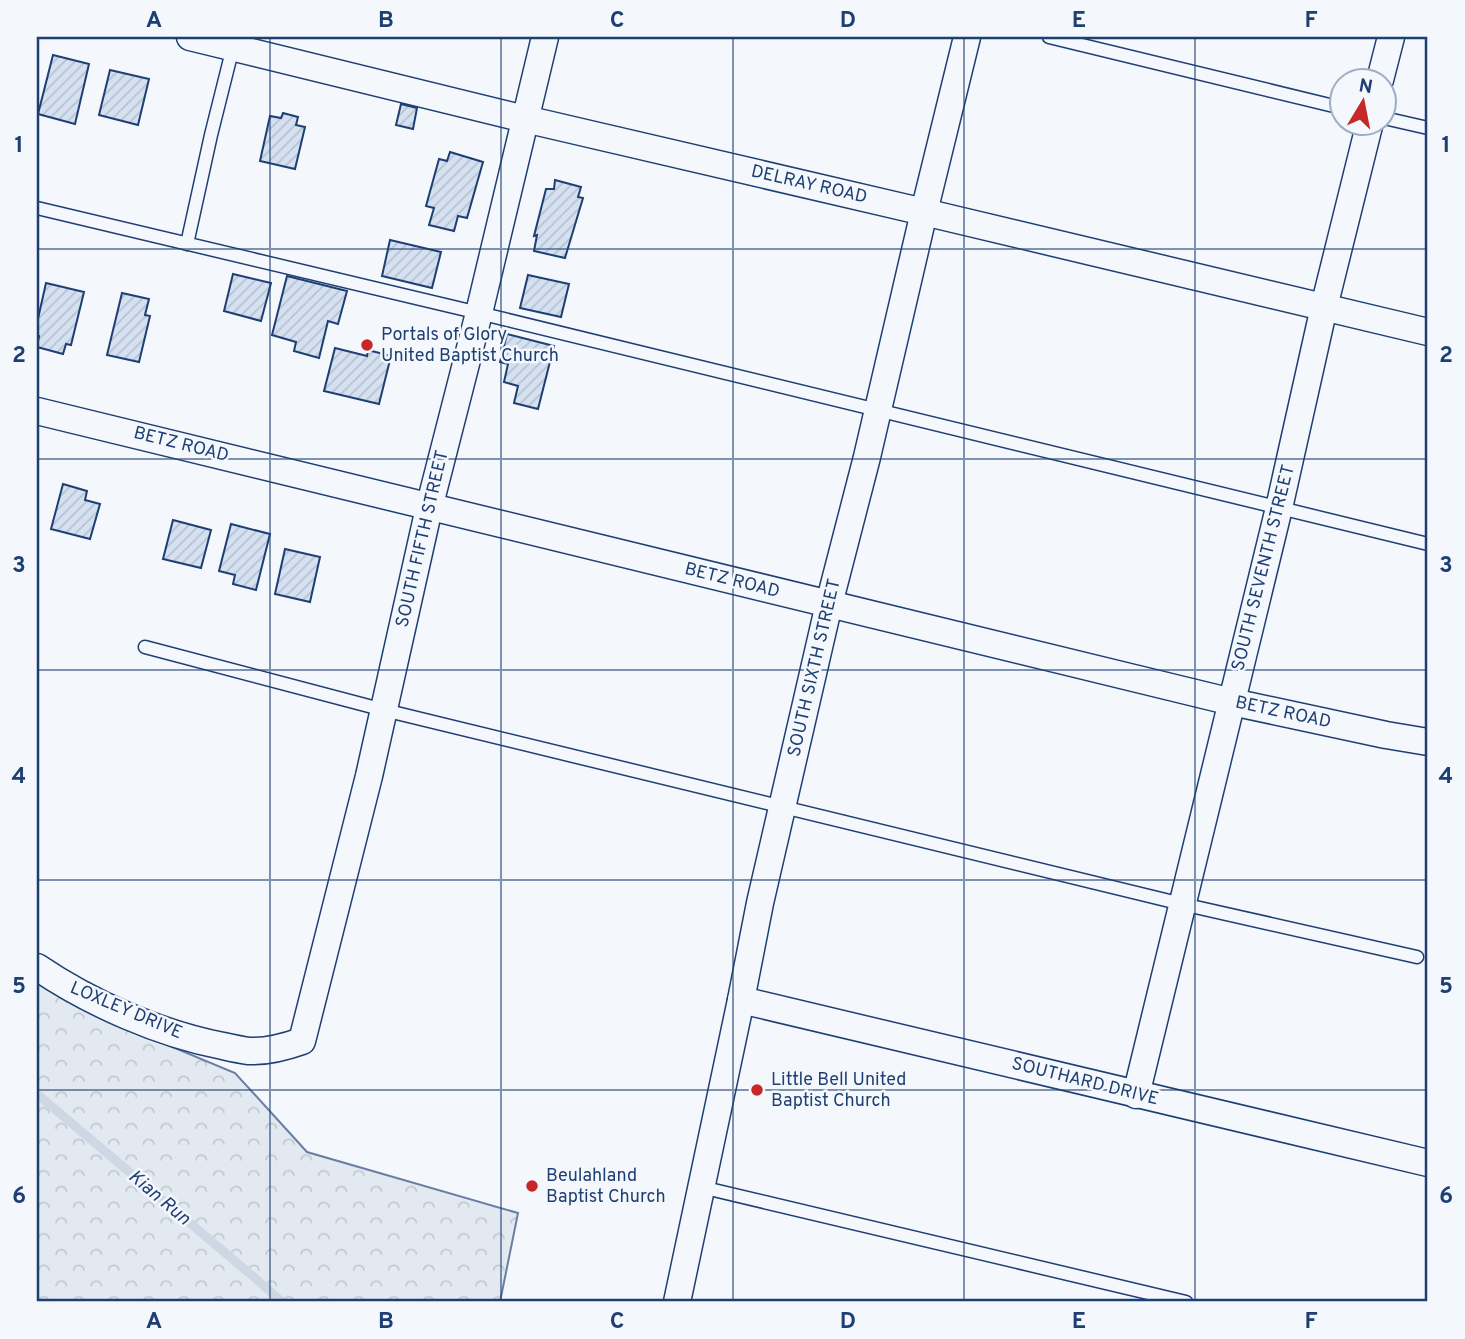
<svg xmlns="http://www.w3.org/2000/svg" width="1465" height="1339" viewBox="0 0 1465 1339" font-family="Overpass,sans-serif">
  <defs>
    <pattern id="forest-crowns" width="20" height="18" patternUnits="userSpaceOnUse" patternTransform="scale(1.75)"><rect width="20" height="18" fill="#e3e9f0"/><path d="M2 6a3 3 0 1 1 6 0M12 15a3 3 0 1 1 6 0" fill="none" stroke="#c2c9d1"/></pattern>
    <pattern id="building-hatch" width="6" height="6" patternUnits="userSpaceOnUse" patternTransform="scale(1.75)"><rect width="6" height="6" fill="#d5e0f0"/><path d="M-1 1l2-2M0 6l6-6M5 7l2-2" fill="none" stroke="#b6c1d1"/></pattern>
  </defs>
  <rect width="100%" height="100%" fill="#f4f7fb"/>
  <polygon fill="url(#forest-crowns)" stroke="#687fa3" stroke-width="2" points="37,979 86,1011 235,1073 307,1152 518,1213 500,1302 37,1302"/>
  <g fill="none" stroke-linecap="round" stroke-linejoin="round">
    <polyline stroke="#cfd7e4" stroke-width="9" points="37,1094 255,1278 282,1302"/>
  </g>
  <g fill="url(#building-hatch)" stroke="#1d3f73" stroke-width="2">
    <polygon points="53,55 89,64 75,124 38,114"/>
    <polygon points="110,70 149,79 138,125 99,115"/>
    <polygon points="401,104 417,108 413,129 396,125"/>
    <polygon points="283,113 298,117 296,125 305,127 295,169 260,161 270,116 281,118"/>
    <polygon points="450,152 483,162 467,218 458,216 454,231 429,225 434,208 426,206 439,159 447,161"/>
    <polygon points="555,180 581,187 578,197 583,198 565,258 534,251 537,235 534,236 546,189 554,189"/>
    <polygon points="390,240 441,252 432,288 382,276"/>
    <polygon points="233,274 271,283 261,321 224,311"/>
    <polygon points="528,275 569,284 561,317 520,308"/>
    <polygon points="287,276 347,291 338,324 328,321 319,358 294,351 296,342 272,335"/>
    <polygon points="46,283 84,292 71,345 66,344 63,354 37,347 39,336 37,335 37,323"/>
    <polygon points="122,293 149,299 145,315 150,316 139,362 107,355"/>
    <polygon points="507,334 554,346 538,409 514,403 518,386 504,382 508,364 500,362"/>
    <polygon points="335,348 367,356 368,350 391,356 379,404 324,391"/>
    <polygon points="63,484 87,491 85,500 100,504 90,539 51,529"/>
    <polygon points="173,520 211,530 201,568 163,559"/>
    <polygon points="231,524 270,534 256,590 233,584 235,575 219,571"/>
    <polygon points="285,549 320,557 310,602 275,594"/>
  </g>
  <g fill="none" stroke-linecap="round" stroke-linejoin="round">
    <g stroke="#1d3f73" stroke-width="15">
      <g id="lane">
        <polyline points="1049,37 1342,108"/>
        <polyline points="1384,118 1428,128"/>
        <polyline points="37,208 479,313 1428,544"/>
        <polyline points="187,244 211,135 233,47"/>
        <polyline points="145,647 384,710 1182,904 1417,957"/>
        <polyline points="701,1187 1186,1302"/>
      </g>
    </g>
    <g stroke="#1d3f73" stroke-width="29">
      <g id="street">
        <polyline points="190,37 525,119 924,212 1428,332"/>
        <polyline points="1380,80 1391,37"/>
        <polyline points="37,411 1232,702 1386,735 1428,742"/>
        <path d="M 37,967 C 90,1003 160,1034 223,1046 C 232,1048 241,1050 249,1051 C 267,1052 285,1047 302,1041 L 369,776 L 429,508 L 479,313 L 545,37"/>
        <polyline points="741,1000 1428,1163"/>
        <polyline points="1136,1095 1279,508 1324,307 1370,122"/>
        <polyline points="677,1302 741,1000 760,903 829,604 867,457 924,212 967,37"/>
      </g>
    </g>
    <use href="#lane" stroke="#f4f7fb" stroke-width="12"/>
    <use href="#street" stroke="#f4f7fb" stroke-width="26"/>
  </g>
  <path fill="none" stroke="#1d3f73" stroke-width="2" stroke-opacity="0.55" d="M 270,37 L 270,1302M 501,37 L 501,1302M 733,37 L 733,1302M 964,37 L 964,1302M 1195,37 L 1195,1302M 37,249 L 1428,249M 37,459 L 1428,459M 37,670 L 1428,670M 37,880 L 1428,880M 37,1090 L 1428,1090"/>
  <g fill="#c62828" stroke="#f4f7fb" stroke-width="2.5">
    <circle cx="367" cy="345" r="7"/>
    <circle cx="757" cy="1090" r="7"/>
    <circle cx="532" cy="1186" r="7"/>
  </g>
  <g text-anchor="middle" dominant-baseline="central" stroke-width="5" stroke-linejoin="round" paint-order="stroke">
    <g font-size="18" fill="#1d3f73" stroke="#f4f7fb">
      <text transform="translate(809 185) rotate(13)">DELRAY ROAD</text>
      <text transform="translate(181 445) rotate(14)">BETZ ROAD</text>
      <text transform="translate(423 539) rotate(-77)">SOUTH FIFTH STREET</text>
      <text transform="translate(1264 568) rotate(-76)">SOUTH SEVENTH STREET</text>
      <text transform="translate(732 581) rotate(14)">BETZ ROAD</text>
      <text transform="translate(815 668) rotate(-77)">SOUTH SIXTH STREET</text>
      <text transform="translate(1283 713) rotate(12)">BETZ ROAD</text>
      <text transform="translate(126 1011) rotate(23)">LOXLEY DRIVE</text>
      <text transform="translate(1085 1082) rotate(14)">SOUTHARD DRIVE</text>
    </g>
    <g font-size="18" fill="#1d3f73" stroke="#f4f7fb" text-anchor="start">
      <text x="381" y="335">Portals of Glory<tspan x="381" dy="21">United Baptist Church</tspan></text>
      <text x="771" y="1080">Little Bell United<tspan x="771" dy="21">Baptist Church</tspan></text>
      <text x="546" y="1176">Beulahland<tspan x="546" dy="21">Baptist Church</tspan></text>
    </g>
    <g font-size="19" font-style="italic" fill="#1d3f73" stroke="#f4f7fb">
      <text transform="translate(159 1198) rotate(40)">Kian Run</text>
    </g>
  </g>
  <rect width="1465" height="1339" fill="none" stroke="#f4f7fb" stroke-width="77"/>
  <g transform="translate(1363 102) rotate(10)"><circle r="33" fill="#f4f7fb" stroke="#9eadc5" stroke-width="2"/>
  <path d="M0-5L12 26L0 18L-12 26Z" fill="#c62828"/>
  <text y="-10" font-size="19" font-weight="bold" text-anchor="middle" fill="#1d3f73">N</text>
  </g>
  <rect x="38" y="38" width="1388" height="1262" fill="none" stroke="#1d3f73" stroke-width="2.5"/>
  <g font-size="23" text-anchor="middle" font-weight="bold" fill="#1d3f73">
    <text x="154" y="27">A</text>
    <text x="386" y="27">B</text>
    <text x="617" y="27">C</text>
    <text x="848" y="27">D</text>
    <text x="1079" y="27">E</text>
    <text x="1311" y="27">F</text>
    <text x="19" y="152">1</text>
    <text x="1446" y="152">1</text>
    <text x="19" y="362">2</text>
    <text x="1446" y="362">2</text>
    <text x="19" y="572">3</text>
    <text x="1446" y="572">3</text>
    <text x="19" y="783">4</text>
    <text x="1446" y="783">4</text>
    <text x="19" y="993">5</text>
    <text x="1446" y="993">5</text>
    <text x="19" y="1203">6</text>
    <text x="1446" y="1203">6</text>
    <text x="154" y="1328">A</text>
    <text x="386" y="1328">B</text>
    <text x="617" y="1328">C</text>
    <text x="848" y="1328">D</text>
    <text x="1079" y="1328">E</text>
    <text x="1311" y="1328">F</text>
  </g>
</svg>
